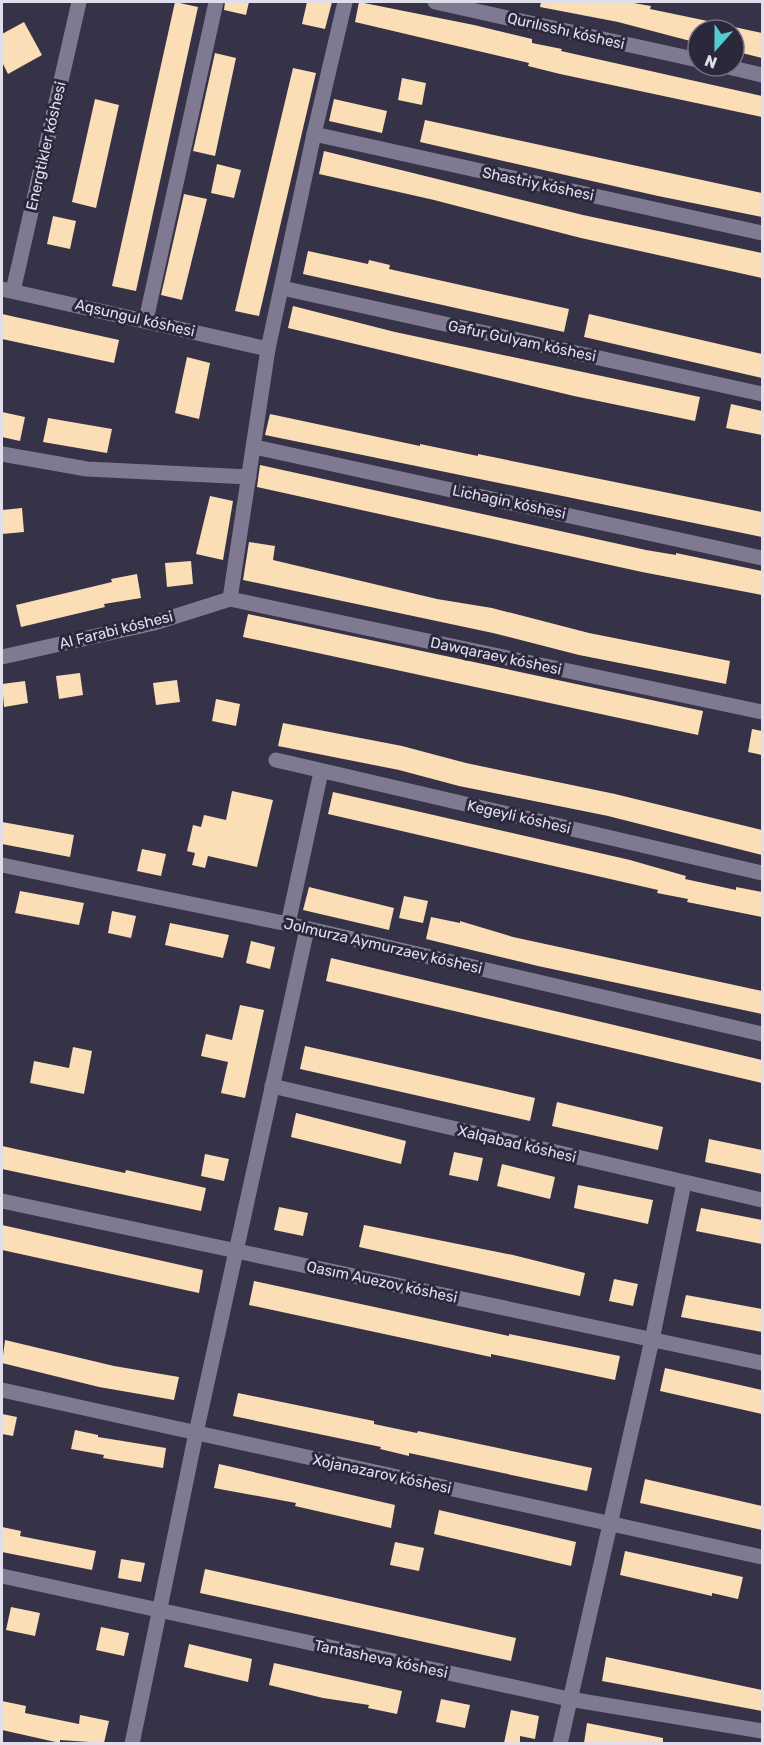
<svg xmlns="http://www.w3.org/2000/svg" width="764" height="1745" viewBox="0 0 764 1745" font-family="Rubik,sans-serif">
  <rect width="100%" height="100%" fill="#363247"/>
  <g fill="#fbddb6">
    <polygon points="175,2 198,7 136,291 112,286"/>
    <polygon points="225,2 249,2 246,15 224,10"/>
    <polygon points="307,2 332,2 325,29 302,24"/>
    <polygon points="359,2 474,25 532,39 532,43 562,49 561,51 762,96 762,117 560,74 528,66 529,63 355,22"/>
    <polygon points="541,2 628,2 651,6 650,9 727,25 726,30 698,30 698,43 618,22 540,7"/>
    <polygon points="24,22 42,55 8,74 2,62 2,34"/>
    <polygon points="734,27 762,33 762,58 734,51"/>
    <polygon points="215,53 236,58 215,156 193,151"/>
    <polygon points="293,68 316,73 259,316 235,311"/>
    <polygon points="402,78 426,83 422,105 398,100"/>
    <polygon points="95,99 119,105 96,208 72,202"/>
    <polygon points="334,99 387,111 382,133 329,121"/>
    <polygon points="425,120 762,193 762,217 658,196 420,142"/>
    <polygon points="324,151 583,215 762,253 762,278 581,238 434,200 319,174"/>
    <polygon points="217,164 241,170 234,198 211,193"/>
    <polygon points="184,194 207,199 182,300 161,295"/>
    <polygon points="53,216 76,221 70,249 47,244"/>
    <polygon points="308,251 368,264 369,260 390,265 389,269 569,309 564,332 303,274"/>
    <polygon points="293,306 395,332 700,397 695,421 574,396 288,328"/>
    <polygon points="2,314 119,340 114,363 2,339"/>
    <polygon points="589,314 762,354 762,378 584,337"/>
    <polygon points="187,357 210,363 199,419 175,413"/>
    <polygon points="731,404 762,411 762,435 726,428"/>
    <polygon points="2,412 25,417 20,441 2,437"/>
    <polygon points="270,414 420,446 420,444 478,456 478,454 762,512 762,537 265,435"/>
    <polygon points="48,418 112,429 107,453 43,442"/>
    <polygon points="260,465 646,550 676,555 676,553 762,571 762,595 642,572 257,487"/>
    <polygon points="210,496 233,501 223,560 196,554"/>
    <polygon points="22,508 24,532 2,534 2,510"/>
    <polygon points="249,542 275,546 273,560 437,599 492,608 589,633 730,661 726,684 579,655 493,633 243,580"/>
    <polygon points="191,561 193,584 167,587 165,563"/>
    <polygon points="137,574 141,598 104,604 105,607 21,627 16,605 112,582 111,579"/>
    <polygon points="248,614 703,711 698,735 243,637"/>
    <polygon points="80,673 83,695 59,699 56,676"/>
    <polygon points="177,680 180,702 156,705 153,683"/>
    <polygon points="25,681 28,703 4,707 2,684"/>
    <polygon points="216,699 240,704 236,726 212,721"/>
    <polygon points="283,723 402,746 466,763 615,794 762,830 762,855 608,816 459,786 399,770 278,746"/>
    <polygon points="752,729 762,731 762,755 748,752"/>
    <polygon points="232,791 273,800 257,867 208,856 205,868 192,865 195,853 187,851 193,825 201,827 204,815 226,820"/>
    <polygon points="333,792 630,860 686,876 685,879 736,890 736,887 762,892 762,917 687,902 688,899 657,893 658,890 328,814"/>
    <polygon points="2,822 74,835 70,857 2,844"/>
    <polygon points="142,849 166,854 161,876 137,871"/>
    <polygon points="309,887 394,908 389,930 303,910"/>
    <polygon points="20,891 84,903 79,925 15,913"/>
    <polygon points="404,896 428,901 423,923 399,918"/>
    <polygon points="112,911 136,916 131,938 108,933"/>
    <polygon points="431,917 460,923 460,921 513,937 762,991 762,1014 538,966 426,939"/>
    <polygon points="170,923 229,935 223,958 165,945"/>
    <polygon points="251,941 275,947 270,969 246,963"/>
    <polygon points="331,958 762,1060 762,1083 326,981"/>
    <polygon points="240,1005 264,1010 245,1098 221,1093 228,1062 201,1056 206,1034 232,1040"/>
    <polygon points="305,1046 535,1098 530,1121 300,1069"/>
    <polygon points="73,1047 92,1051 84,1094 30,1083 34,1061 69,1068"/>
    <polygon points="557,1102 663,1127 658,1150 552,1126"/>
    <polygon points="296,1113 406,1141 401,1164 291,1137"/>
    <polygon points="709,1139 762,1150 762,1174 705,1162"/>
    <polygon points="2,1146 125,1173 126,1170 206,1188 201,1211 2,1169"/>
    <polygon points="454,1152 483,1158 478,1181 449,1175"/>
    <polygon points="205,1154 229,1159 224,1181 201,1176"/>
    <polygon points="502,1164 555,1177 550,1199 497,1186"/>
    <polygon points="578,1185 653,1200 648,1224 574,1208"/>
    <polygon points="279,1207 308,1213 303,1236 274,1230"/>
    <polygon points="701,1208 762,1220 762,1244 696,1231"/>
    <polygon points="2,1225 203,1270 199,1293 2,1250"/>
    <polygon points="364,1225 513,1255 585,1273 580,1296 359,1247"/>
    <polygon points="614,1279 638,1284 633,1306 609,1301"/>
    <polygon points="254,1281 509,1336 509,1334 620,1356 615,1380 491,1354 491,1357 249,1305"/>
    <polygon points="686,1295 762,1309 762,1332 681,1317"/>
    <polygon points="5,1340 114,1366 179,1377 174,1400 99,1387 2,1363"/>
    <polygon points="665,1368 762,1390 762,1414 660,1391"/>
    <polygon points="238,1393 374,1421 374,1424 417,1433 418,1431 592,1468 587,1491 409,1453 409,1456 380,1449 381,1447 233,1416"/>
    <polygon points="2,1414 17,1417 13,1436 2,1434"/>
    <polygon points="75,1430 98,1435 98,1437 166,1448 163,1468 103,1458 104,1455 71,1449"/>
    <polygon points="219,1464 395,1505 391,1528 295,1506 296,1503 214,1488"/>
    <polygon points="645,1479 762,1506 762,1530 640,1503"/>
    <polygon points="439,1510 576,1542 571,1566 434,1534"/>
    <polygon points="2,1527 21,1531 20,1536 96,1551 92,1570 2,1552"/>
    <polygon points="395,1542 424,1548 419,1571 390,1565"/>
    <polygon points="625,1551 743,1577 738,1599 712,1593 712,1596 620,1575"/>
    <polygon points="121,1559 145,1563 141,1582 118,1578"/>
    <polygon points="205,1569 516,1638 511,1661 200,1593"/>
    <polygon points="11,1607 40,1613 35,1636 6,1630"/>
    <polygon points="101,1627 129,1633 124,1656 96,1650"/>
    <polygon points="189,1644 252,1659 248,1682 184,1667"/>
    <polygon points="606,1657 762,1690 762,1711 602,1681"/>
    <polygon points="274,1663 402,1691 397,1714 368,1708 369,1705 323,1698 269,1685"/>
    <polygon points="441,1699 470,1705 465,1728 436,1722"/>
    <polygon points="2,1701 26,1706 25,1713 79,1724 80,1715 109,1721 104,1743 60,1740 60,1743 2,1730"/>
    <polygon points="511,1710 539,1716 535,1739 520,1736 520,1743 504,1743"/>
    <polygon points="587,1723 663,1738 663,1743 584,1743"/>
  </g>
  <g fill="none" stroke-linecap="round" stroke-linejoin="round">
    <g stroke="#7f7a92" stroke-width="15">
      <polyline points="435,2 698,60"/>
      <polyline points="724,66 762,75"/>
      <polyline points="314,134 762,233"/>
      <polyline points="282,288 762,394"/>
      <polyline points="2,289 268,349"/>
      <polyline points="13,291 79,2"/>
      <polyline points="146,320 216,2"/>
      <polyline points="255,447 762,558"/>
      <polyline points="2,454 87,469 249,477"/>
      <polyline points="230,599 268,349 314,134 345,2"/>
      <polyline points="2,657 154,623 230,599 762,712"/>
      <polyline points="276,760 762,873"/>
      <polyline points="2,865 288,924 762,1034"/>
      <polyline points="288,924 321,772"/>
      <polyline points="272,1086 762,1200"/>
      <polyline points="2,1201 762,1363"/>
      <polyline points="2,1390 762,1557"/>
      <polyline points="2,1576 569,1699 762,1731"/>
      <polyline points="132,1744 196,1433 307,929"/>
      <polyline points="560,1744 652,1340 684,1183"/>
    </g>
  </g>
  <g text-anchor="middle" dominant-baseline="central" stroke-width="6" stroke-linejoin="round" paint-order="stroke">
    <g font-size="15" fill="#e0deeb" stroke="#2c283c">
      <text transform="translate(566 31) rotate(13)">Qurılısshı kóshesi</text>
      <text transform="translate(46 146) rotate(-77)">Energtikler kóshesi</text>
      <text transform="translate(538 184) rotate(12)">Shastriy kóshesi</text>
      <text transform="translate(135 318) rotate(13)">Aqsungul kóshesi</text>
      <text transform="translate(522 341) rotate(12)">Gafur Gulyam kóshesi</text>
      <text transform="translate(509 502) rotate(12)">Lichagin kóshesi</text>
      <text transform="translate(116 630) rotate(-14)">Al Farabi kóshesi</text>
      <text transform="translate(496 656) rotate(12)">Dawqaraev kóshesi</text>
      <text transform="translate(519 817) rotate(13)">Kegeyli kóshesi</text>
      <text transform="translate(383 946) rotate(13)">Jolmurza Aymurzaev kóshesi</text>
      <text transform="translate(517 1144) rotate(13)">Xalqabad kóshesi</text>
      <text transform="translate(382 1282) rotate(12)">Qasım Auezov kóshesi</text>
      <text transform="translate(382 1474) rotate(12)">Xojanazarov kóshesi</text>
      <text transform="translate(381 1659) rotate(12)">Tantasheva kóshesi</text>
    </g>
  </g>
  <rect width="764" height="1745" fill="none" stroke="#e0deeb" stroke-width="6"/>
  <g transform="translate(716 48) rotate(201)"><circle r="28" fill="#2c283c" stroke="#747182" stroke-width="1.5"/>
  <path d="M0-4.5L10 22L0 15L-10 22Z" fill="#52ccd0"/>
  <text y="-9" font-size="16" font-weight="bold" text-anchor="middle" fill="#e0deeb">N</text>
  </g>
</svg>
